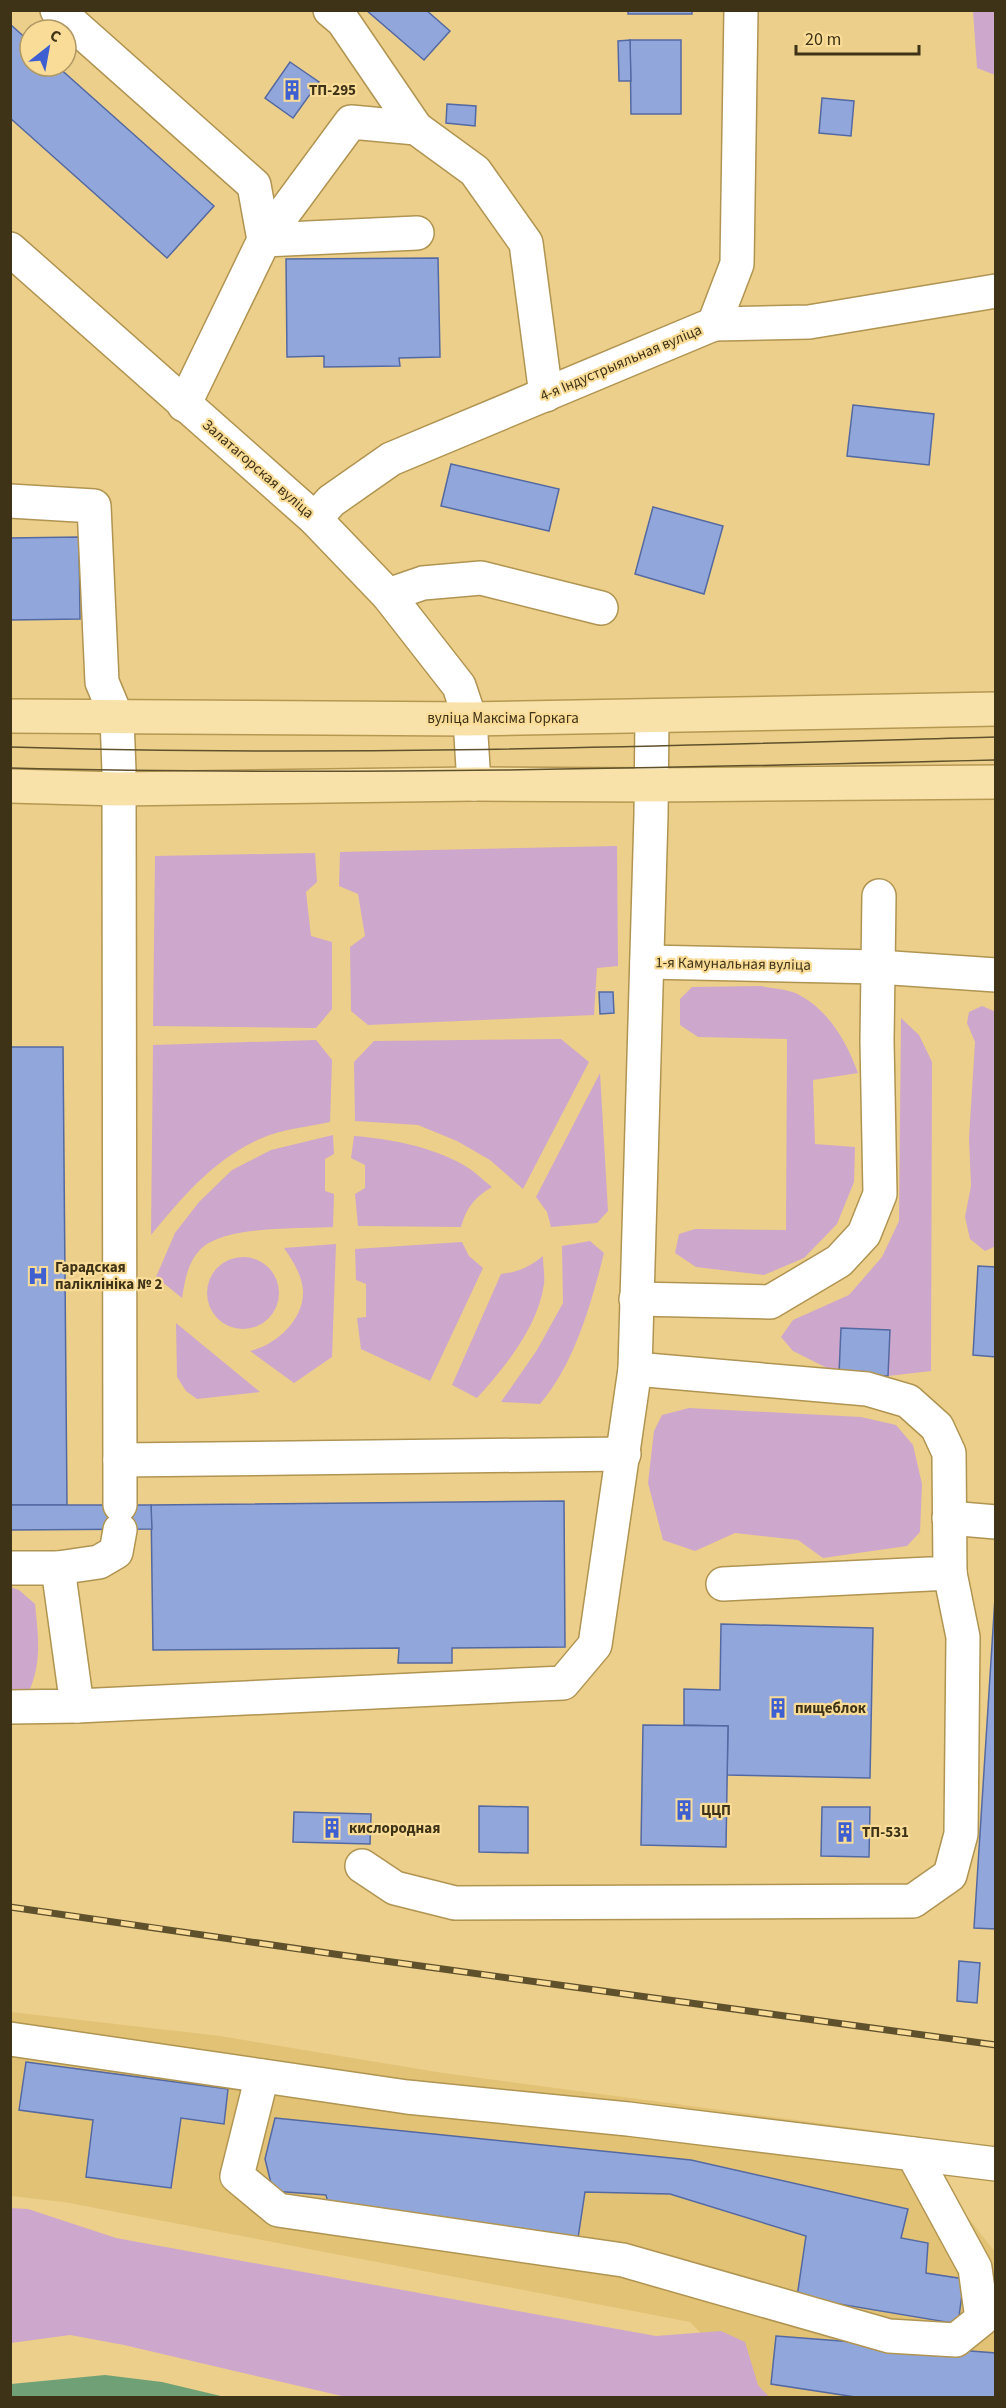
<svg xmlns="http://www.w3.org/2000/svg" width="1006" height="2408" viewBox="0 0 1006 2408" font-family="'Source Sans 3',sans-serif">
  <rect width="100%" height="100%" fill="#eccf8a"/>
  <polygon fill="#e2c275" points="11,2012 220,2036 443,2073 902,2134 995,2252 995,2397 763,2397 690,2322 64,2202 11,2196"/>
  <g fill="#cea7cc">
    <polygon points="973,11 995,11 995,75 977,68"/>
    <polygon points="617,846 618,966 597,968 594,1015 368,1025 351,1011 350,947 365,936 358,894 339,886 340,852"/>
    <polygon points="315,853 317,882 306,892 311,936 332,942 332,1009 316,1028 153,1026 155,856"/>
    <path d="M 761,986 C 773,989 791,989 801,996 C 830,1012 847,1043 858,1073 L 813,1080 L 815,1144 L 855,1147 L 854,1182 L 837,1224 L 804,1258 L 764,1275 L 696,1267 L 675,1253 L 679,1234 L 695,1229 L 786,1230 L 787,1039 L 698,1037 L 680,1025 L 680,999 L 692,987 Z"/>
    <polygon points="982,1006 996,1012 996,1246 985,1251 970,1239 965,1217 971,1186 969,1138 975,1042 967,1023 969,1012"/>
    <polygon points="901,1018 919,1035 932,1062 931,1371 888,1376 890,1330 841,1328 839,1374 793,1351 781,1337 793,1320 849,1295 882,1257 899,1221"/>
    <polygon points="561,1039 589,1062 523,1189 490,1160 457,1141 418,1125 355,1121 354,1062 374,1041"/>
    <path d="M 316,1040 L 332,1060 L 330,1122 C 308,1127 282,1129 262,1138 C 215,1158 182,1197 151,1235 L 153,1045 Z"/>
    <polygon points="600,1073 608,1211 597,1223 551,1227 547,1212 536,1197"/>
    <path d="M 333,1135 L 334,1154 L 325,1159 L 325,1191 L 334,1194 L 333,1227 C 299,1229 221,1225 199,1251 C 187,1264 185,1281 182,1298 L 156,1277 L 175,1233 L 199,1202 L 232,1170 L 271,1150 Z"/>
    <path d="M 354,1136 C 390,1139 429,1146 462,1164 C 473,1170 482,1179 492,1187 C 474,1198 467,1207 461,1227 L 358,1226 L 355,1194 L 365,1188 L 365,1165 L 351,1158 Z"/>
    <path d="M 590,1241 L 604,1253 C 591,1304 575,1363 540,1404 L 501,1402 L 537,1350 L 563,1303 L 562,1246 Z"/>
    <polygon points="462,1242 469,1256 483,1268 430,1381 361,1349 357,1318 366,1317 366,1284 356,1280 355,1249"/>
    <path d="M 336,1244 L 332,1357 L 294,1383 L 250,1351 C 276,1345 304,1320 303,1291 C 302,1275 293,1261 284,1248 Z"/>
    <path d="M 543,1256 C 543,1265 545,1275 544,1284 C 538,1327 505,1367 477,1398 L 452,1385 L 501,1274 C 519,1272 529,1267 543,1256 Z"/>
    <circle cx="243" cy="1293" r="36"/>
    <polygon points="176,1323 260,1392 197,1399 186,1391 177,1377"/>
    <polygon points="689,1408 861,1417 896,1425 913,1445 922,1484 920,1532 907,1546 823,1558 798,1540 735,1533 695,1551 663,1540 648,1483 654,1431 662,1415"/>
    <path d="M 10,1587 L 19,1590 L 35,1604 C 38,1634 42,1661 30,1689 L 11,1694 Z"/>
    <polygon points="10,2208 28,2209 116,2238 656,2336 721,2331 745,2342 758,2385 769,2397 346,2397 124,2345 70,2335 11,2343"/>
  </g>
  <polygon fill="#70a176" points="105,2375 162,2382 225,2397 11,2397 11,2384"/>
  <g fill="#91a7dc" stroke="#5469a2" stroke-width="1.5">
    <polygon points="366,10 426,10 450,31 424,60"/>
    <rect x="628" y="10" width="64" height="4"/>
    <polygon points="10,24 30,42 30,66 57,66 214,206 167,258 10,118"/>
    <polygon points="630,40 681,40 681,114 631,114"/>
    <polygon points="630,40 631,81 619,81 618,41"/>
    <polygon points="290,62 319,82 293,118 265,98"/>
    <polygon points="822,98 854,101 851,136 819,133"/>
    <polygon points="447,104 476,106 475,126 446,123"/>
    <polygon points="438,258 440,357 399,358 400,366 324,367 324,356 287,357 286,259"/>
    <polygon points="853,405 934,414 929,465 847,456"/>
    <polygon points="451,464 559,489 549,531 441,506"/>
    <polygon points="653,507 723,526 704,594 635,574"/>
    <polygon points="79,537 80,619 10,620 10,538"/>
    <polygon points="599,992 613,992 614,1013 600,1014"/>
    <polygon points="10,1047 63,1047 67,1505 10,1505"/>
    <polygon points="978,1266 996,1267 996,1357 973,1355"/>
    <polygon points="841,1328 890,1330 888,1376 839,1374"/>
    <polygon points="564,1501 565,1647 452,1648 452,1663 398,1663 399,1648 153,1650 151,1505"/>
    <polygon points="10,1505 151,1505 152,1529 10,1530"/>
    <polygon points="996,1582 996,1929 974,1928"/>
    <polygon points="721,1624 873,1628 870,1778 727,1775 728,1726 684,1725 684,1689 720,1690"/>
    <polygon points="643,1725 728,1726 726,1847 641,1845"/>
    <polygon points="479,1806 528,1807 528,1853 479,1852"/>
    <polygon points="822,1807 870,1807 869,1857 821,1856"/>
    <polygon points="294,1812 371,1814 370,1844 293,1842"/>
    <polygon points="959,1961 980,1963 977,2003 957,2001"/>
    <polygon points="26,2062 228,2089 224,2124 181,2118 171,2188 86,2177 93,2120 19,2110"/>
    <polygon points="275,2118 691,2160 908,2209 901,2238 928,2243 926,2273 964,2279 958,2324 797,2297 806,2236 670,2194 585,2192 578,2238 329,2207 326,2195 273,2191 265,2159"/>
    <polygon points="776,2336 996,2353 996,2398 862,2398 771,2384"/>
  </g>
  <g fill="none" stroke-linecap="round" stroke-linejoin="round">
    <g stroke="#b09451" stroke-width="36">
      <g id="minor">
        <polyline points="57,10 254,185 264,240 184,405"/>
        <polyline points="330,10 343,21 416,128"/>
        <polyline points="264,240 351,122 416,128 475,171 526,243 546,395"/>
        <polyline points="264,240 417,233"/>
        <polyline points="10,249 315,519 388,595 459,686 470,719 474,784"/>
        <polyline points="714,324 809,322 996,291"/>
        <polyline points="10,501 94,506 102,682 117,718 119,771 120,1505"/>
        <polyline points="315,519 331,501 391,459 714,324 737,264 741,10"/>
        <polyline points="388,595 423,583 481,578 601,608"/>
        <polyline points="647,962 878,967 996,975"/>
        <polyline points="636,1299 770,1302 839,1261 864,1234 880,1194 877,1041 879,896"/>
        <polyline points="635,1369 867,1389 908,1401 937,1427 949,1453 950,1573 723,1584"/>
        <polyline points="120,1460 624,1454"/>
        <polyline points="949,1518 996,1522"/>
        <polyline points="10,1568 58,1568 99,1562 116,1552 120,1530"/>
        <polyline points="77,1706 563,1683 595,1645 635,1369 651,815 652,717"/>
        <polyline points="10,1707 77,1706 58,1568"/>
        <polyline points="362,1866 395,1888 455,1903 913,1901 950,1875 961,1834 963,1637 950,1573"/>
        <polyline points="10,2039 407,2097 628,2119 996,2164"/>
        <polyline points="262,2076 237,2176 278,2210 623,2260 889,2336 956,2340 982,2319 975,2268 913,2154"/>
      </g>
    </g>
    <g stroke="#b59852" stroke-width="36">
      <g id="major">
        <polyline points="10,716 470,719 996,709"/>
        <polyline points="10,786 119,789 474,784 652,785 996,782"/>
      </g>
    </g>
    <use href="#minor" stroke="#fff" stroke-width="33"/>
    <use href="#major" stroke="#f9e2aa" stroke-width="33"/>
    <g stroke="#60512d" stroke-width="1.5">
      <path d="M 10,747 C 339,757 667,746 996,737"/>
      <path d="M 10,768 C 339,776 667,768 996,760"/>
    </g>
    <g stroke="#60512d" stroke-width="7">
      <polyline id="rail" points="10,1907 341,1955 996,2045"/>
    </g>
    <use href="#rail" stroke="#f9dc97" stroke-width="4.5" stroke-dasharray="14" stroke-linecap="butt"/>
  </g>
  <defs>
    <g id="building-bare" transform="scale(1.62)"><path d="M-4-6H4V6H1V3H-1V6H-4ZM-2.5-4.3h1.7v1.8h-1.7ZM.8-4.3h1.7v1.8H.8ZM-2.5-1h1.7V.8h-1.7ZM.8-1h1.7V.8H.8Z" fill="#3d5fd1" stroke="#f9dc97" stroke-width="2.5" paint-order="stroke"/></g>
    <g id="hospital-bare" transform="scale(1.62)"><path d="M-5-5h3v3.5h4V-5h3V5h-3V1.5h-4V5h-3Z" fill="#3d5fd1" stroke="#f9dc97" stroke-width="2.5" paint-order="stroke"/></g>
  </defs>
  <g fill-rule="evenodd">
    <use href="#building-bare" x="292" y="90"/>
    <use href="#hospital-bare" x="38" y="1276"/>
    <use href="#building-bare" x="778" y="1708"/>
    <use href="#building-bare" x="684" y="1810"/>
    <use href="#building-bare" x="332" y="1828"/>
    <use href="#building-bare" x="845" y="1832"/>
  </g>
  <g text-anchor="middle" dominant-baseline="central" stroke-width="4.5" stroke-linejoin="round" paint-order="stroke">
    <g font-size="15" font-weight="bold" fill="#3f3317" stroke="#f9dc97" text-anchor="start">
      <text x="309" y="90">ТП-295</text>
      <text x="55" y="1267">Гарадская<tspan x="55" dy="17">паліклініка № 2</tspan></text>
      <text x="795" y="1708">пищеблок</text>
      <text x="701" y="1810">ЦЦП</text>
      <text x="349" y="1828">кислородная</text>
      <text x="862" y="1832">ТП-531</text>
    </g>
    <g font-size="15" fill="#3f3317" stroke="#f9dc97">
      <text transform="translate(621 363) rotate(-23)">4-я Індустрыяльная вуліца</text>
      <text transform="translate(258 469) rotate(41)">Залатагорская вуліца</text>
      <text x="503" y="718">вуліца Максіма Горкага</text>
      <text transform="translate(733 964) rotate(1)">1-я Камунальная вуліца</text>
    </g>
  </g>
  <rect width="1006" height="2408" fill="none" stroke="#3f3317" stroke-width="24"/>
  <g transform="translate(48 48) rotate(31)"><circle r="28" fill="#f9dc97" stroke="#af9864" stroke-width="1.5"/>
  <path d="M0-4.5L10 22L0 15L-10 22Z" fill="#3d5fd1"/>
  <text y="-9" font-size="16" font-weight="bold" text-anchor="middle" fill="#3f3317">С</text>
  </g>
  <path d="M796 45v9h123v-9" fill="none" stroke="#3f3317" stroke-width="3"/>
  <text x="805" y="45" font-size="18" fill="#3f3317" stroke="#f9dc97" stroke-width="4.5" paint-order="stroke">20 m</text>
</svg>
